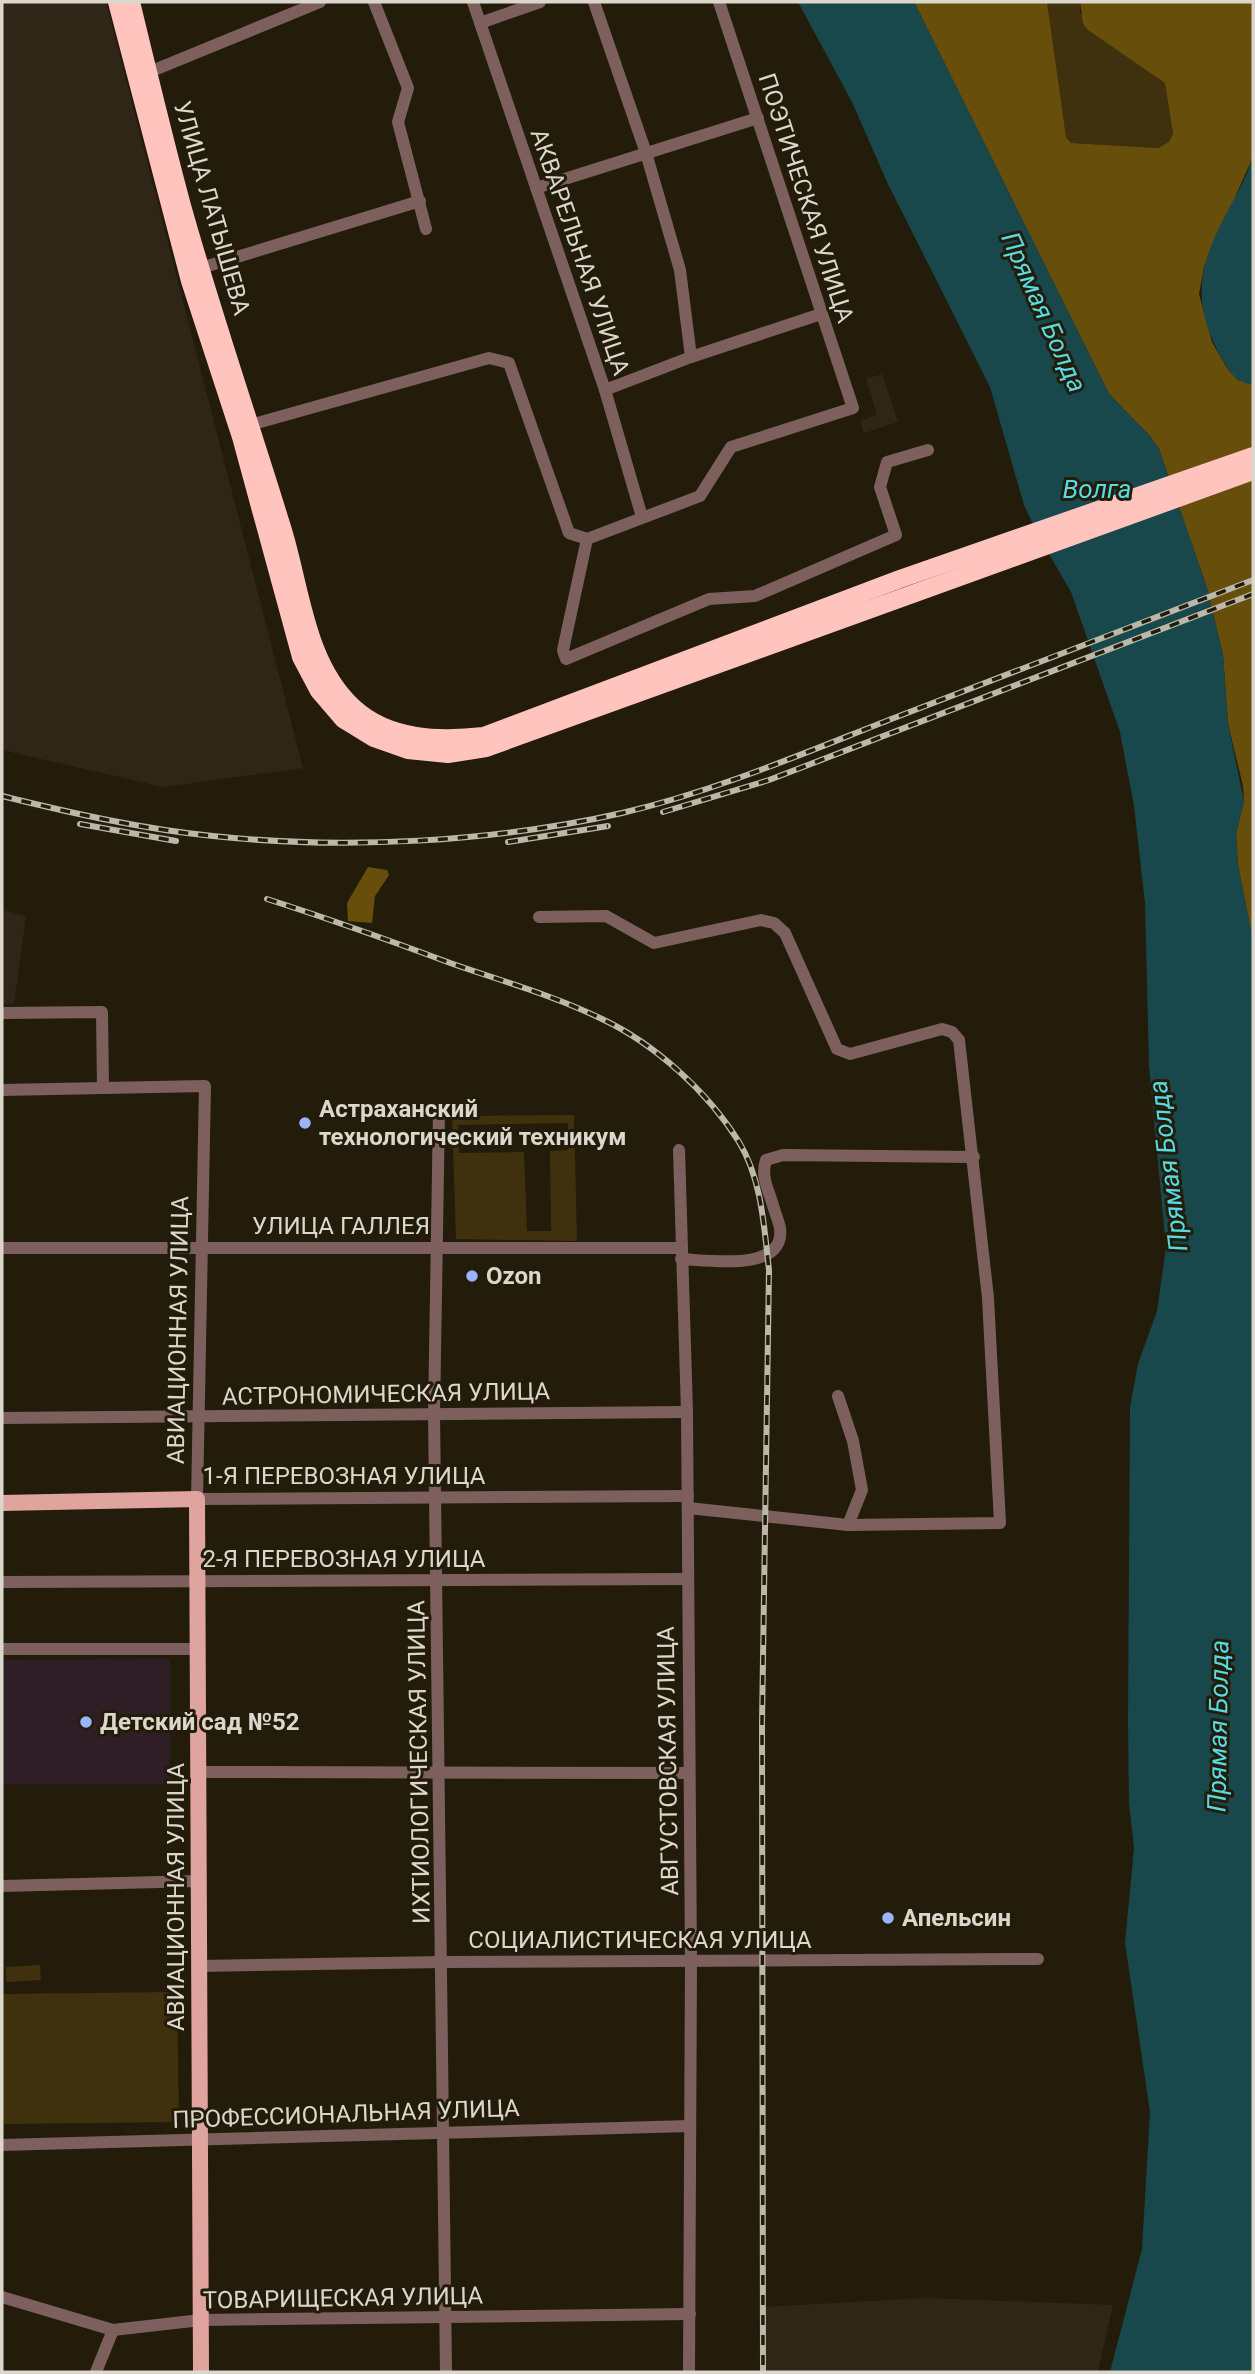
<svg xmlns="http://www.w3.org/2000/svg" width="1255" height="2374" viewBox="0 0 1255 2374" font-family="Roboto,sans-serif">
  <rect width="100%" height="100%" fill="#231c0b"/>
  <g fill="#302617">
    <polygon points="2,2 106,2 303,768 163,787 2,750"/>
    <polygon points="882,374 898,422 864,433 860,421 877,415 866,379"/>
    <polygon points="2,910 26,916 14,1004 2,1004"/>
    <polygon points="926,2298 1113,2305 1098,2372 760,2372 760,2307"/>
  </g>
  <polygon fill="#2f1e26" points="170,1659 170,1784 2,1784 2,1660"/>
  <g fill="#40310e" fill-rule="evenodd">
    <polygon points="1047,2 1080,2 1080,13 1165,83 1173,134 1169,143 1158,148 1071,143 1066,137 1064,125"/>
    <path d="M 574,1115 L 577,1241 L 456,1239 L 452,1116 ZM 568,1123 L 568,1150 L 550,1151 L 551,1231 L 527,1231 L 524,1152 L 459,1153 L 458,1125 Z"/>
    <polygon points="40,1965 41,1980 6,1982 6,1967"/>
    <polygon points="177,1992 179,2122 2,2124 2,1994"/>
  </g>
  <g fill="#674e0a">
    <polygon points="914,2 1047,2 1066,137 1071,143 1158,148 1169,142 1173,134 1165,83 1088,30 1083,24 1080,2 1253,2 1253,157 1204,267 1199,294 1212,342 1227,368 1238,380 1253,384 1253,941 1238,865 1236,834 1244,801 1243,786 1228,724 1223,655 1207,588 1159,449 1150,436 1109,394"/>
    <polygon points="368,867 387,870 389,875 375,896 372,923 348,921 347,903"/>
  </g>
  <g fill="#18484b">
    <polygon points="798,2 914,2 1109,394 1150,436 1159,449 1207,588 1223,655 1228,724 1244,801 1236,834 1238,865 1253,941 1253,2372 1110,2372 1142,2249 1150,2112 1125,1943 1134,1848 1129,1803 1128,1722 1130,1407 1138,1364 1157,1311 1166,1248 1149,1066 1145,903 1134,806 1120,732 1071,592 1037,533 1024,505 990,387 887,182 852,102"/>
    <path d="M 1253,154 L 1253,384 C 1237,384 1229,371 1222,359 C 1188,298 1200,261 1232,203 C 1241,187 1249,172 1253,154 Z"/>
  </g>
  <g fill="none" stroke-linecap="round" stroke-linejoin="round">
    <g stroke="#7d605d" stroke-width="12">
      <polyline points="374,2 408,88 398,122 426,229"/>
      <polyline points="473,2 605,390 642,517"/>
      <polyline points="594,2 646,153 680,270 691,357"/>
      <polyline points="480,23 540,2"/>
      <polyline points="142,75 320,2"/>
      <polyline points="536,188 758,118"/>
      <polyline points="201,268 420,201"/>
      <polyline points="605,390 691,357 821,314"/>
      <polyline points="250,425 489,358 509,363 569,533 587,539 700,496 731,447 853,408 719,2"/>
      <polyline points="587,539 563,650 566,659 709,599 755,596 896,535 880,487 887,462 928,450"/>
      <polyline points="539,917 606,916 654,943 761,920 774,923 785,933 837,1049 850,1054 942,1029 952,1032 959,1040 988,1298 1000,1523 848,1525 688,1508"/>
      <polyline points="2,1013 102,1012 103,1086"/>
      <polyline points="2,1090 205,1086 197,1499 688,1496"/>
      <polyline points="439,1110 434,1415 446,2372"/>
      <polyline points="679,1150 687,1412 691,1962 689,2372"/>
      <polyline points="2,1248 681,1248"/>
      <path d="M 681,1259 C 707,1260 786,1273 780,1228 C 778,1219 774,1210 772,1202 C 767,1187 761,1175 766,1160 L 783,1155 L 974,1157"/>
      <polyline points="838,1396 853,1441 862,1490 848,1525"/>
      <polyline points="2,1418 687,1412"/>
      <polyline points="2,1582 687,1579"/>
      <polyline points="2,1649 198,1649"/>
      <polyline points="198,1772 688,1773"/>
      <polyline points="2,1886 199,1881"/>
      <polyline points="200,1966 443,1962 1038,1959"/>
      <polyline points="2,2145 690,2126"/>
      <polyline points="2,2297 113,2330 201,2320 690,2314"/>
      <polyline points="96,2372 113,2330"/>
    </g>
    <polyline stroke="#e0a49e" stroke-width="16" points="2,1503 197,1499 201,2372"/>
    <g stroke="#ffc4be" stroke-width="18">
      <polyline points="117,2 190,281 241,437 301,657 319,691 343,719 374,738 408,750 448,754 486,748 1253,471"/>
      <path d="M 131,2 C 147,68 163,135 181,202 C 211,310 248,417 281,524 C 301,585 304,663 354,708 C 389,740 440,741 484,736 L 900,579 L 1253,456"/>
    </g>
    <g stroke="#bcb7ab" stroke-width="6">
      <g id="rail">
        <path d="M 2,796 C 71,813 142,829 213,836 C 345,850 494,842 622,813 C 716,791 804,753 894,718 C 1013,672 1133,626 1253,580"/>
        <polyline points="663,812 769,780 1253,594"/>
        <polyline points="80,824 176,841"/>
        <polyline points="508,842 608,826"/>
        <path d="M 267,899 C 330,919 391,941 453,964 C 502,981 555,996 602,1019 C 655,1044 708,1092 739,1142 C 762,1180 764,1227 769,1270 L 762,1723 L 763,2372"/>
      </g>
    </g>
    <use href="#rail" stroke="#231c0b" stroke-width="3.5" stroke-dasharray="10" stroke-linecap="butt"/>
  </g>
  <g fill="#9bb4fd" stroke="#231c0b" stroke-width="2.5">
    <circle cx="305" cy="1123" r="7"/>
    <circle cx="472" cy="1276" r="7"/>
    <circle cx="86" cy="1722" r="7"/>
    <circle cx="888" cy="1918" r="7"/>
  </g>
  <g text-anchor="middle" dominant-baseline="central" stroke-width="6" stroke-linejoin="round" paint-order="stroke">
    <g font-size="24" fill="#dcd7cc" stroke="#231c0b">
      <text transform="translate(806 198) rotate(72)">ПОЭТИЧЕСКАЯ УЛИЦА</text>
      <text transform="translate(212 208) rotate(74)">УЛИЦА ЛАТЫШЕВА</text>
      <text transform="translate(580 252) rotate(71)">АКВАРЕЛЬНАЯ УЛИЦА</text>
      <text x="341" y="1226">УЛИЦА ГАЛЛЕЯ</text>
      <text transform="translate(178 1330) rotate(-89)">АВИАЦИОННАЯ УЛИЦА</text>
      <text transform="translate(386 1394) rotate(-1)">АСТРОНОМИЧЕСКАЯ УЛИЦА</text>
      <text x="344" y="1476">1-Я ПЕРЕВОЗНАЯ УЛИЦА</text>
      <text x="344" y="1559">2-Я ПЕРЕВОЗНАЯ УЛИЦА</text>
      <text transform="translate(668 1761) rotate(-91)">АВГУСТОВСКАЯ УЛИЦА</text>
      <text transform="translate(419 1762) rotate(-91)">ИХТИОЛОГИЧЕСКАЯ УЛИЦА</text>
      <text transform="translate(176 1897) rotate(-90)">АВИАЦИОННАЯ УЛИЦА</text>
      <text x="640" y="1940">СОЦИАЛИСТИЧЕСКАЯ УЛИЦА</text>
      <text transform="translate(346 2114) rotate(-2)">ПРОФЕССИОНАЛЬНАЯ УЛИЦА</text>
      <text transform="translate(343 2298) rotate(-1)">ТОВАРИЩЕСКАЯ УЛИЦА</text>
    </g>
    <g font-size="24" font-weight="bold" fill="#dcd7cc" stroke="#231c0b" text-anchor="start">
      <text x="319" y="1109">Астраханский<tspan x="319" dy="28">технологический техникум</tspan></text>
      <text x="486" y="1276">Ozon</text>
      <text x="100" y="1722">Детский сад №52</text>
      <text x="902" y="1918">Апельсин</text>
    </g>
    <g font-size="26" font-style="italic" fill="#56dbe4" stroke="#231c0b">
      <text transform="translate(1044 312) rotate(66)">Прямая Болда</text>
      <text x="1097" y="489">Волга</text>
      <text transform="translate(1168 1166) rotate(-97)">Прямая Болда</text>
      <text transform="translate(1218 1726) rotate(-89)">Прямая Болда</text>
    </g>
  </g>
  <rect width="1255" height="2374" fill="none" stroke="#dcd7cc" stroke-width="7"/>
</svg>
